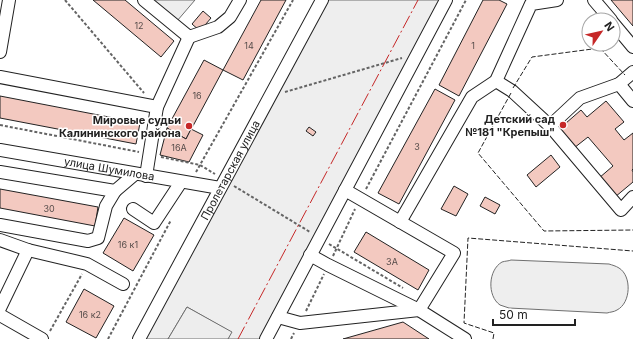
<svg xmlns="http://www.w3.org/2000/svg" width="633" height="339" viewBox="0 0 633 339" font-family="Inter,sans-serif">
  <rect width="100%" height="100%" fill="#fff"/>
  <g fill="#eee" stroke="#6f6f6f">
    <polygon points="150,0 195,0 177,21"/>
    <polygon points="322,0 443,0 266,339 228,339 231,332 187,307 168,339 139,339"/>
    <path d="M 511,260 L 609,264 C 612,265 616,266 619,268 C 632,276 631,303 617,310 C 614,312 610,312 607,313 L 509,308 C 506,307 503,306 500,305 C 487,296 488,270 502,262 C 505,261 509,261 511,260 Z"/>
  </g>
  <polygon fill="#ededed" stroke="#6f6f6f" points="187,307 232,332 228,339 168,339"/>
  <g fill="#f3c9c0" stroke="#222">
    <polygon points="93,0 125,0 174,41 161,57"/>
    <polygon points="261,0 286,0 243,80 223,70"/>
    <polygon points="483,0 499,0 507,4 459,96 439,85"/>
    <polygon points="611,0 633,0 633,26"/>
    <polygon points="203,11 211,18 200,31 192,24"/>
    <polygon points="204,60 223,70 186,139 167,128"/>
    <polygon points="435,89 455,100 399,204 378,193"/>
    <polygon points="0,96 140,123 136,144 0,118"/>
    <polygon points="606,101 624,122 615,129 624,140 633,133 633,169 632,170 633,172 633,182 615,197 599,178 613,166 588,137 574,148 558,130 581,110 587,117"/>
    <polygon points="309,127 316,132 313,136 306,131"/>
    <polygon points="167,128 186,139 191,129 203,135 189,162 160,155"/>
    <polygon points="551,155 560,167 536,187 527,175"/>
    <polygon points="454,186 468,194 456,216 441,209"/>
    <polygon points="0,189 98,207 95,226 0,208"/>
    <polygon points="485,197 500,205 495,214 480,206"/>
    <polygon points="124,218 154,235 133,271 103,253"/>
    <polygon points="366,232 429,270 418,290 354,252"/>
    <polygon points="84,289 114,306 96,338 66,322"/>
    <polygon points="403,322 429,339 343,339"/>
  </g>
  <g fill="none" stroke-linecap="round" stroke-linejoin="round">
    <g stroke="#222" stroke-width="14">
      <g id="minor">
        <polyline points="144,0 189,37 218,27 230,17 240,0"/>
        <polyline points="594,0 611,20"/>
        <polyline points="613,23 633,47"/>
        <polyline points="0,52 9,0"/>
        <polyline points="0,77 157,107 146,176"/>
        <polyline points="496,81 512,91 550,126 580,98 619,84 633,72"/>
        <polyline points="619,84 633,101"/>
        <polyline points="157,107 189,37"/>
        <polyline points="550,126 621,210 633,197"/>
        <path id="s1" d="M 0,150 L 220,188"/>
        <polyline points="0,172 115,191 135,174"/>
        <polyline points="345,190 454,253 419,310 465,339"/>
        <polyline points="133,209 154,223 181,182"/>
        <polyline points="400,222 472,97 496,81 531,4 557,0"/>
        <polyline points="0,225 88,241 98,238 106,206 115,191"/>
        <polyline points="0,240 28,250 87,264 123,284"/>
        <polyline points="310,255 328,265 419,310"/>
        <polyline points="0,308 28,250"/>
        <polyline points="0,315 42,339"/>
        <polyline points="278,317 300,323 419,310"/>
        <path id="s2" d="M 139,339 L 322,0"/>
        <polyline points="266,339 446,0"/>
      </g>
    </g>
    <g stroke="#646464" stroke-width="2" stroke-dasharray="3 2" stroke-linecap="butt">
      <polyline points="65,0 144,93"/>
      <polyline points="285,92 402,58"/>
      <polyline points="0,125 139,152"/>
      <polyline points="161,157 200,165 215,174"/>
      <polyline points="196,172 293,0"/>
      <polyline points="234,186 310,232"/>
      <polyline points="366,189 466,0"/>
      <polyline points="329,244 403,288"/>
      <polyline points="333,256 355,209"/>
      <polyline points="306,311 324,274"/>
      <polyline points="50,331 82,274"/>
      <polyline points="108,339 171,220"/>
      <polyline points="291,339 294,333"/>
    </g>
    <use href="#minor" stroke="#fff" stroke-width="12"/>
    <g stroke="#222" stroke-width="1" stroke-dasharray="5 2" stroke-linecap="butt">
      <polyline points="513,88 532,57 600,48 625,75"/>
      <polyline points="511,93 478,153 544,231 633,230"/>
      <polyline points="493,339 494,333 464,323 468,238 633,251"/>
    </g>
    <polyline stroke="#c62828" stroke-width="1" stroke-dasharray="14 3 2 3" stroke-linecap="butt" points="238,339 418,0"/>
  </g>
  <g fill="#c62828" stroke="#fff" stroke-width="1.5">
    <circle cx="563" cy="125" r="4"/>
    <circle cx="189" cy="126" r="4"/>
  </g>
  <g text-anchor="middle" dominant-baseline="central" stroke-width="3" stroke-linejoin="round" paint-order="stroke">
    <g font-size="9" fill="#564c4a">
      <text x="139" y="25">12</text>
      <text x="249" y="45">14</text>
      <text x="473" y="45">1</text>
      <text x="197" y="95">16</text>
      <text x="417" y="146">3</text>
      <text x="179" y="147">16А</text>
      <text x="49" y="208">30</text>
      <text x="128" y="244">16 к1</text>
      <text x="392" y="261">3А</text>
      <text x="90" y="314">16 к2</text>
    </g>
    <g font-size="11" font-weight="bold" fill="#222" stroke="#fff" text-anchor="end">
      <text x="555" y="119">Детский сад<tspan x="555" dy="13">№181 "Крепыш"</tspan></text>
      <text x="181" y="120">Мировые судьи<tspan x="181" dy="13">Калининского района</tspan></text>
    </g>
    <g font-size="11" fill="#222" stroke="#fff">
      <text stroke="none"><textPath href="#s1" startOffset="111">улица Шумилова</textPath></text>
      <text stroke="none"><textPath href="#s2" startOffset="192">Пролетарская улица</textPath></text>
    </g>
  </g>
  <g transform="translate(601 32) rotate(56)"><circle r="19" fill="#ffffff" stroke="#a7a7a7"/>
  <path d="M0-3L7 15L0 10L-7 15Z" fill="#c62828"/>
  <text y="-6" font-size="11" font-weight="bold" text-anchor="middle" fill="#222222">N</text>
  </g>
  <path d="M493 319v6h82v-6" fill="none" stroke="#222222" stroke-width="2"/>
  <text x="499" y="319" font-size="12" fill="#222222" stroke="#ffffff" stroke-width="3" paint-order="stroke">50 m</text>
</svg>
